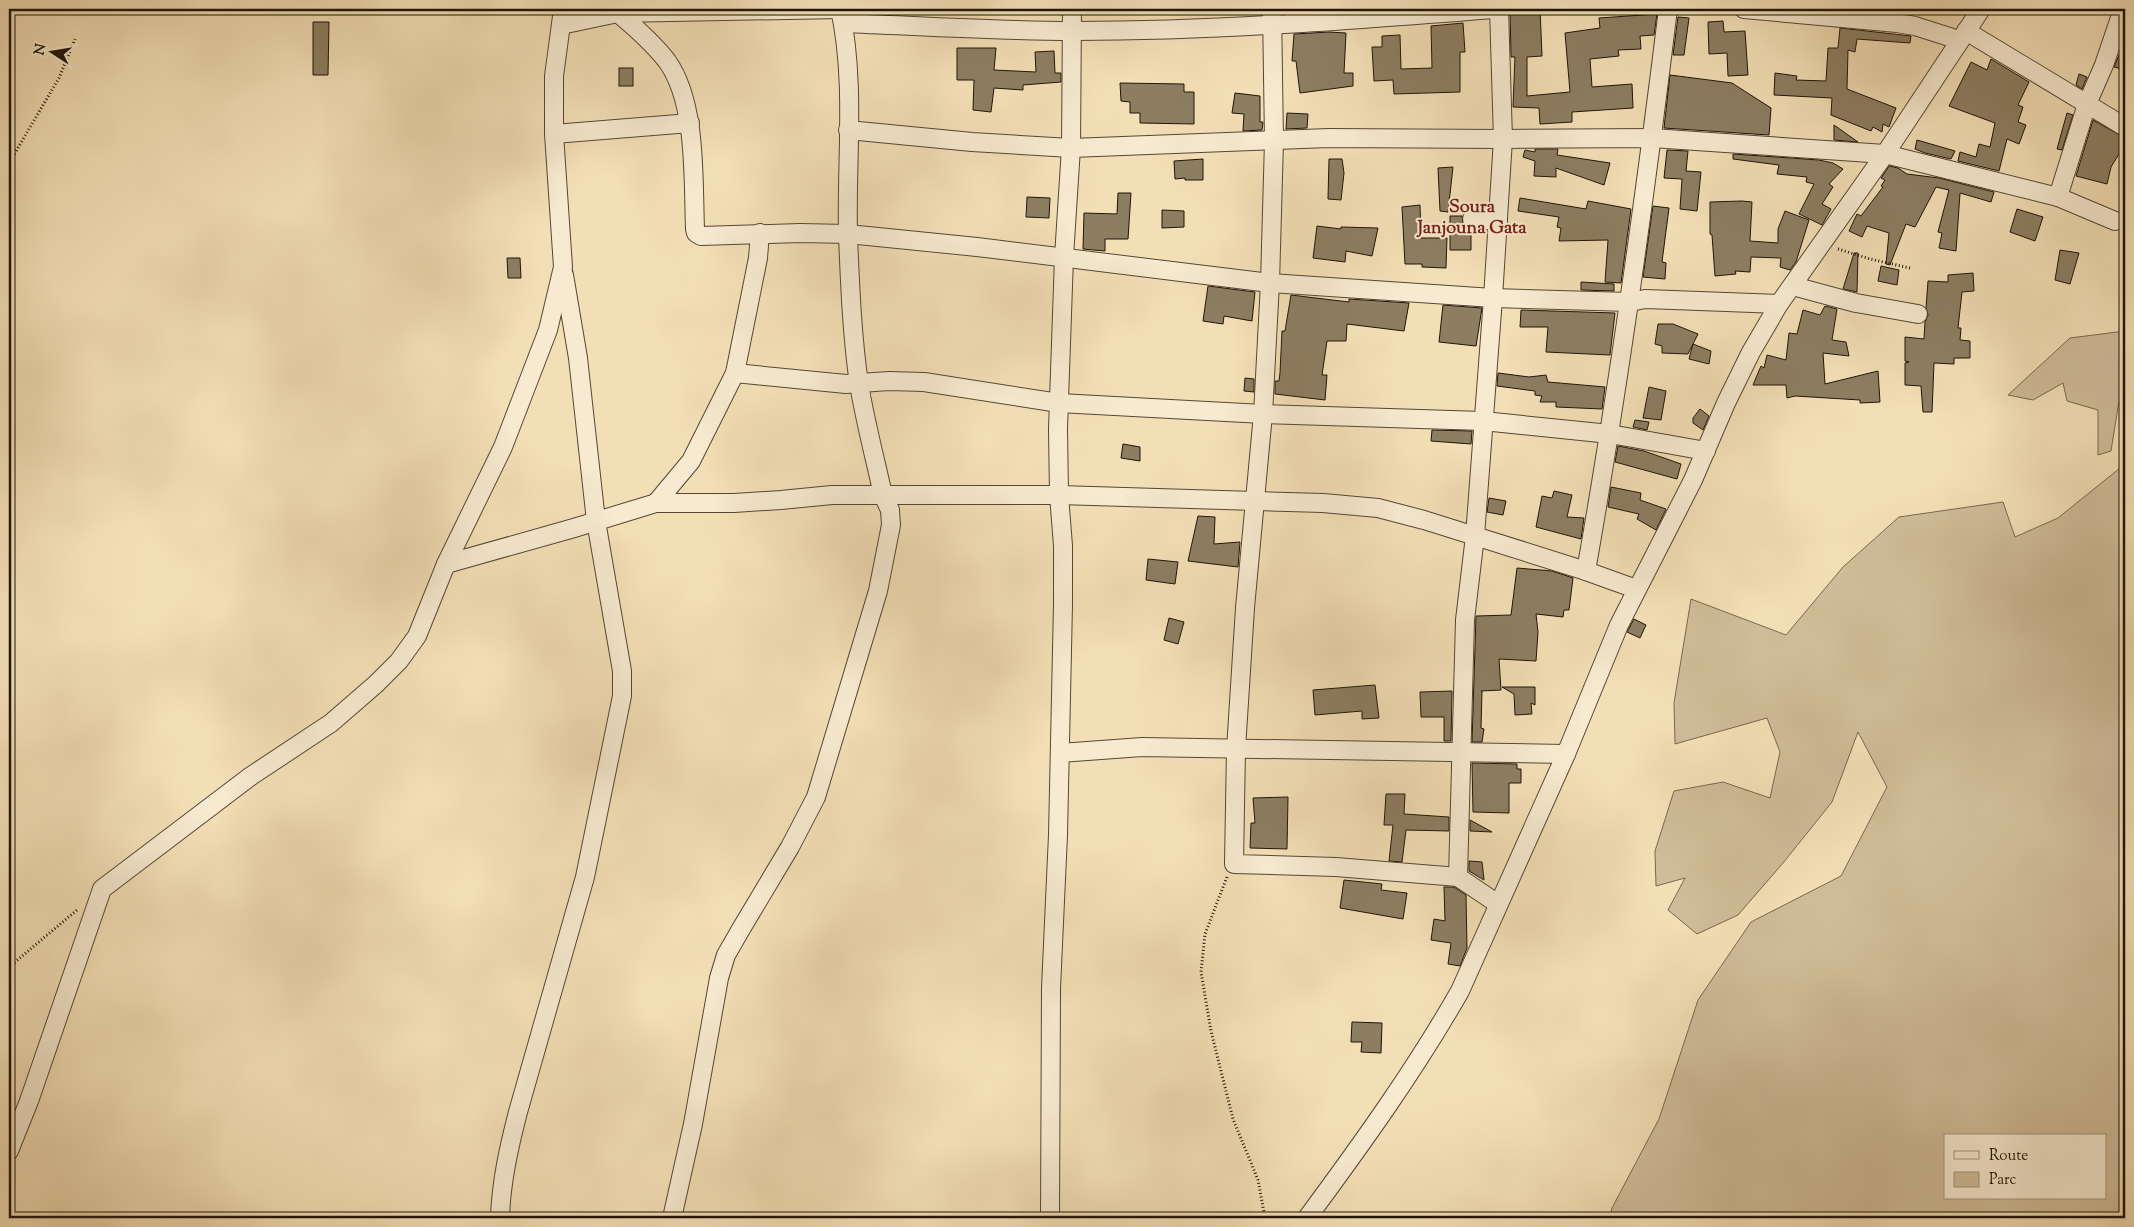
<svg xmlns="http://www.w3.org/2000/svg" width="2134" height="1227" viewBox="0 0 2134 1227" font-family="'Sorts Mill Goudy',serif">
  <rect width="100%" height="100%" fill="#f3dfb6"/>
  <filter id="stains"><feTurbulence type="fractalNoise" baseFrequency=".004" numOctaves="4"/><feColorMatrix values="0 0 0 0 .2 0 0 0 0 .09 0 0 0 0 .02 0 0 0 .5 -.17"/></filter>
  <radialGradient id="worn" r=".72"><stop offset=".6" stop-color="#630" stop-opacity="0"/><stop offset="1" stop-color="#630" stop-opacity=".3"/></radialGradient>
  <g fill="#cfbc98" stroke="#776850" fill-rule="evenodd">
    <polygon points="2125,331 2125,401 2119,401 2111,451 2098,455 2098,410 2067,401 2063,383 2033,400 2008,395 2070,338"/>
    <path d="M 2125,464 L 2125,1218 L 1610,1218 L 1612,1208 L 1659,1119 L 1698,1000 L 1751,922 L 1841,876 L 1887,787 L 1858,732 L 1832,802 L 1783,863 L 1738,915 L 1697,934 L 1668,910 L 1685,878 L 1656,886 L 1655,851 L 1674,791 L 1723,782 L 1770,798 L 1780,752 L 1767,718 L 1675,744 L 1674,703 L 1691,599 L 1786,635 L 1843,567 L 1899,517 L 2003,502 L 2015,537 L 2058,518 ZM 1945,1136 L 2105,1136 L 2105,1198 L 1945,1198 Z"/>
  </g>
  <g fill="#8d7e62" stroke="#1f1408">
    <polygon points="1510,9 1540,9 1542,56 1527,57 1527,96 1570,92 1565,33 1600,28 1599,18 1657,14 1654,35 1640,36 1641,49 1618,50 1619,56 1590,59 1592,87 1632,84 1633,108 1572,112 1572,122 1540,124 1539,108 1513,107 1515,57 1511,57"/>
    <polygon points="1858,9 1894,9 1913,12 1913,15"/>
    <polygon points="1678,17 1689,18 1684,55 1673,55"/>
    <polygon points="1723,21 1724,32 1745,31 1748,75 1728,76 1727,53 1709,54 1708,22"/>
    <polygon points="313,22 329,22 328,75 313,75"/>
    <polygon points="1463,23 1465,52 1460,52 1460,92 1394,94 1393,80 1374,81 1372,47 1382,47 1382,36 1400,35 1401,69 1432,68 1431,26"/>
    <polygon points="1840,28 1911,36 1910,43 1857,39 1855,52 1848,50 1847,89 1896,108 1889,127 1883,124 1882,132 1873,127 1871,131 1831,115 1832,98 1774,95 1775,73 1797,76 1796,80 1826,81 1828,48 1838,48"/>
    <polygon points="1329,32 1346,33 1344,73 1353,73 1353,86 1300,93 1296,61 1292,61 1294,34"/>
    <polygon points="957,48 996,48 994,70 1036,72 1035,52 1054,51 1055,73 1061,73 1061,82 1023,85 1023,90 994,88 991,112 973,110 974,80 957,80"/>
    <polygon points="2119,55 2125,56 2125,70 2114,67"/>
    <polygon points="1991,59 2029,82 2018,105 2023,107 2018,122 2026,125 2019,144 2007,139 1999,171 1958,161 1960,152 1976,157 1979,144 1990,147 1995,123 1949,106 1971,62 1987,70"/>
    <rect x="619" y="68" width="14" height="18"/>
    <polygon points="2079,74 2087,77 2082,89 2076,85"/>
    <polygon points="1670,75 1732,83 1771,108 1769,135 1664,128"/>
    <polygon points="1120,83 1184,84 1184,92 1194,92 1194,124 1140,123 1140,113 1130,113 1130,102 1121,101"/>
    <polygon points="1235,93 1260,96 1260,122 1263,122 1262,130 1243,131 1244,114 1232,113"/>
    <polygon points="1287,113 1308,114 1307,128 1286,129"/>
    <polygon points="2067,113 2073,115 2062,150 2057,149"/>
    <polygon points="2093,120 2125,138 2125,158 2119,154 2111,167 2107,184 2076,176"/>
    <polygon points="1834,125 1858,142 1834,140"/>
    <polygon points="1917,140 1955,151 1951,159 1925,153 1915,149"/>
    <polygon points="1535,149 1558,149 1557,155 1610,163 1604,185 1556,168 1556,177 1534,176 1535,161 1523,157 1525,150 1535,152"/>
    <polygon points="1667,150 1688,151 1686,171 1701,172 1697,211 1680,209 1682,179 1664,178"/>
    <polygon points="1733,154 1819,160 1833,163 1843,169 1829,184 1833,187 1822,204 1831,209 1822,225 1799,214 1814,184 1806,182 1807,177 1777,174 1779,165 1733,159"/>
    <polygon points="1203,159 1203,180 1185,180 1185,178 1175,179 1174,161"/>
    <polygon points="1329,159 1342,159 1344,173 1341,200 1328,199"/>
    <polygon points="1889,166 1898,168 1907,174 1939,178 1994,192 1991,202 1960,193 1956,251 1939,248 1942,233 1938,232 1949,190 1936,187 1915,227 1906,224 1890,265 1886,264 1889,233 1867,226 1862,237 1849,231 1857,214 1861,216 1883,187 1881,186 1885,180 1881,178"/>
    <polygon points="1453,167 1448,212 1440,211 1438,168"/>
    <polygon points="1118,193 1131,193 1128,239 1105,239 1105,251 1083,249 1084,213 1117,214"/>
    <polygon points="1027,197 1050,198 1049,218 1026,217"/>
    <polygon points="1520,198 1586,209 1588,201 1631,209 1621,283 1605,282 1608,240 1559,241 1561,228 1557,227 1559,217 1518,211"/>
    <polygon points="1742,201 1752,202 1750,241 1778,243 1778,229 1785,211 1809,220 1796,262 1790,270 1780,267 1781,258 1751,257 1750,272 1735,271 1736,274 1715,276 1712,235 1710,234 1710,202"/>
    <polygon points="1420,205 1421,238 1447,238 1446,268 1422,267 1422,264 1405,264 1402,207"/>
    <polygon points="1653,206 1669,208 1662,262 1666,263 1665,279 1643,277"/>
    <polygon points="2017,209 2043,217 2035,241 2010,232"/>
    <polygon points="1162,210 1184,211 1184,227 1162,228"/>
    <polygon points="1450,216 1462,216 1463,224 1471,230 1471,250 1450,250"/>
    <polygon points="1317,226 1341,229 1341,227 1378,228 1372,256 1346,251 1345,262 1313,258"/>
    <polygon points="2060,250 2079,253 2070,284 2055,280"/>
    <polygon points="1854,253 1858,253 1857,292 1843,289"/>
    <polygon points="507,258 520,258 521,278 508,278"/>
    <polygon points="1881,266 1899,270 1897,285 1878,281"/>
    <polygon points="1973,273 1974,291 1962,292 1958,328 1961,328 1960,340 1970,341 1970,358 1954,358 1954,364 1934,363 1932,412 1923,412 1921,386 1905,385 1905,363 1909,362 1905,361 1905,337 1924,339 1925,322 1928,315 1926,308 1928,281 1948,282 1948,275"/>
    <polygon points="1581,282 1614,284 1614,291 1581,290"/>
    <polygon points="1208,286 1255,292 1252,321 1224,316 1223,324 1203,321"/>
    <polygon points="1291,295 1349,302 1349,299 1409,303 1404,331 1347,324 1346,341 1327,341 1322,375 1327,375 1325,400 1275,394 1275,381 1279,381 1280,373 1282,331 1285,331"/>
    <polygon points="1443,305 1482,308 1476,346 1439,342"/>
    <polygon points="1825,306 1837,309 1832,340 1846,342 1849,356 1823,353 1825,384 1878,371 1880,402 1860,403 1860,400 1795,396 1787,398 1786,385 1753,385 1761,366 1764,368 1767,355 1786,360 1789,333 1797,334 1803,310 1820,315"/>
    <polygon points="1521,310 1615,313 1610,355 1546,352 1548,327 1520,327"/>
    <polygon points="1658,324 1673,324 1698,334 1688,354 1662,353 1662,346 1655,344"/>
    <polygon points="1693,344 1711,351 1709,364 1689,359"/>
    <polygon points="1498,373 1529,377 1546,375 1548,382 1605,387 1602,409 1556,407 1556,402 1540,402 1542,396 1535,395 1535,391 1497,386"/>
    <polygon points="1245,378 1254,379 1254,392 1244,391"/>
    <polygon points="1649,387 1666,391 1661,420 1643,418"/>
    <polygon points="1700,409 1709,416 1703,430 1693,423 1693,418"/>
    <polygon points="1635,420 1649,422 1647,430 1633,427"/>
    <polygon points="1432,430 1472,431 1471,444 1431,441"/>
    <polygon points="1123,444 1140,447 1140,461 1121,458"/>
    <polygon points="1618,446 1644,451 1681,464 1677,479 1615,462"/>
    <polygon points="1611,487 1641,493 1640,500 1666,509 1656,530 1637,519 1639,514 1608,507"/>
    <polygon points="1554,491 1572,495 1567,517 1584,518 1581,539 1536,527 1542,496 1552,498"/>
    <polygon points="1489,498 1506,501 1503,515 1487,512"/>
    <polygon points="1198,516 1215,517 1214,544 1240,542 1238,567 1188,561"/>
    <polygon points="1148,559 1178,562 1175,584 1146,580"/>
    <polygon points="1517,568 1552,571 1573,578 1569,610 1564,610 1563,617 1536,614 1538,632 1536,661 1499,659 1501,690 1481,691 1482,691 1481,728 1484,729 1482,742 1472,742 1476,616 1511,615"/>
    <polygon points="1169,618 1184,622 1178,644 1164,640"/>
    <polygon points="1634,619 1646,625 1640,638 1627,632"/>
    <polygon points="1375,685 1379,718 1362,719 1362,711 1315,715 1313,690"/>
    <polygon points="1502,687 1535,687 1535,705 1531,703 1532,714 1515,715 1514,694"/>
    <polygon points="1452,691 1451,741 1444,741 1444,717 1421,717 1420,692"/>
    <polygon points="1472,763 1517,764 1517,769 1521,769 1521,783 1509,783 1509,813 1473,812"/>
    <polygon points="1386,794 1405,794 1404,814 1449,817 1449,831 1406,830 1402,862 1389,861 1393,825 1384,825"/>
    <polygon points="1288,797 1287,849 1250,848 1251,823 1255,823 1253,798"/>
    <polygon points="1470,820 1492,832 1470,831"/>
    <polygon points="1469,861 1482,862 1484,880 1469,871"/>
    <polygon points="1344,880 1382,884 1381,890 1407,893 1403,919 1340,908"/>
    <polygon points="1444,887 1454,887 1466,895 1467,948 1460,966 1448,964 1451,943 1431,940 1434,919 1445,921"/>
    <polygon points="1352,1022 1382,1023 1381,1053 1361,1052 1362,1042 1351,1042"/>
  </g>
  <g fill="none" stroke-linecap="round" stroke-linejoin="round">
    <g stroke="#544734" stroke-width="20">
      <g id="street">
        <polyline points="1272,9 1274,141 1270,283 1263,414 1245,608 1236,749 1234,864 1336,867 1458,877"/>
        <polyline points="1499,9 1503,139 1652,138 1885,154 2058,197 2115,221"/>
        <polyline points="1744,9 1897,23 1915,26 1959,40"/>
        <path d="M 618,13 C 636,28 653,43 667,61 C 697,103 693,178 695,229 L 696,233 L 701,236 L 800,233 L 848,234 L 977,247 L 1270,283 L 1493,298 L 1630,302 L 1645,299 L 1673,300 L 1779,304"/>
        <path d="M 844,23 C 920,26 997,31 1074,31 C 1214,31 1354,20 1494,9"/>
        <polyline points="561,25 618,13 840,9"/>
        <polyline points="1966,31 2125,127"/>
        <path d="M 848,130 L 972,142 L 1071,148 L 1329,138 L 1503,139 L 1493,298 L 1475,536 L 1586,571 C 1619,384 1645,197 1668,9"/>
        <polyline points="554,134 690,123"/>
        <polyline points="2058,197 2087,104 2104,65 2123,9"/>
        <polyline points="1472,219 1498,221"/>
        <polyline points="1793,286 1856,303 1918,314"/>
        <polyline points="735,373 846,384 889,381 924,382 1059,403 1263,414 1483,421 1610,434 1706,451"/>
        <polyline points="656,503 691,461 735,373 758,258 760,233"/>
        <polyline points="446,564 574,528 656,503 734,503 781,500 832,495 1059,495 1323,503 1378,508 1424,520 1475,536 1465,620 1458,877 1498,904"/>
        <polyline points="1586,571 1636,589"/>
        <polyline points="1060,753 1142,747 1566,754"/>
        <polyline points="9,1151 29,1101 102,889 251,776 331,723 376,684 399,661 417,636 446,564 503,447 548,330 563,267 554,134 554,76 563,9"/>
        <path d="M 500,1218 C 501,1182 509,1147 518,1112 L 585,877 L 622,696 L 622,671 L 596,521 L 578,358 L 564,275"/>
        <path d="M 672,1218 L 693,1124 L 719,978 L 726,955 L 741,929 L 790,847 L 816,797 L 878,591 L 891,525 L 890,510 L 883,495 C 875,458 865,421 859,384 C 852,335 850,285 848,236 C 846,160 856,83 840,9"/>
        <polyline points="1050,1218 1051,988 1058,835 1063,604 1063,546 1059,495 1058,429 1064,257 1071,148 1072,9"/>
        <path d="M 1307,1218 C 1361,1145 1415,1070 1460,991 L 1566,754 L 1619,625 L 1693,480 L 1726,403 L 1751,352 L 1779,304 L 1885,154 L 1981,9"/>
      </g>
    </g>
    <g stroke="#1f1408" stroke-width="3" stroke-dasharray="1 2.5" stroke-linecap="butt">
      <polyline points="9,163 59,78 75,39"/>
      <polyline points="1838,249 1870,259 1910,268"/>
      <polyline points="1227,877 1205,934 1201,972 1211,1031 1233,1119 1258,1180 1265,1218"/>
      <polyline points="9,967 77,910"/>
    </g>
    <use href="#street" stroke="#f7ead0" stroke-width="18"/>
  </g>
  <g text-anchor="middle" dominant-baseline="central" stroke-width="4" stroke-linejoin="round" paint-order="stroke">
    <g font-size="18" font-weight="bold" fill="#7a1f14" stroke="#f7ead0">
      <text x="1472" y="208">Soura<tspan x="1472" dy="21">Janjouna Gata</tspan></text>
    </g>
  </g>
  <rect width="2134" height="1227" fill="none" stroke="#f3dfb6" stroke-width="30"/>
  <rect x="10" y="10" width="2114" height="1207" fill="none" stroke="#1f1408" stroke-width="2.5"/>
  <rect x="15" y="15" width="2104" height="1197" fill="none" stroke="#1f1408"/>
  <rect x="1944" y="1134" width="162" height="65" fill="#f7ead0" stroke="#a19480"/>
  <rect x="1954" y="1151" width="25" height="8" fill="#f7ead0" stroke="#a19480"/>
  <text x="1989" y="1160" font-size="15" fill="#1f1408">Route</text>
  <rect x="1954" y="1172" width="25" height="15" fill="#cfbc98" stroke="#a19480"/>
  <text x="1989" y="1184" font-size="15" fill="#1f1408">Parc</text>
  <g transform="translate(52 52) rotate(282)" stroke="#f7ead0" stroke-width="4" paint-order="stroke">
  <path d="M0-4L9 19L0 12L-9 19Z" fill="#1f1408"/>
  <text y="-8" font-size="14" font-weight="bold" text-anchor="middle" fill="#1f1408">N</text>
  </g>
  <rect width="100%" height="100%" filter="url(#stains)"/>
  <rect width="100%" height="100%" fill="url(#worn)"/>
</svg>
